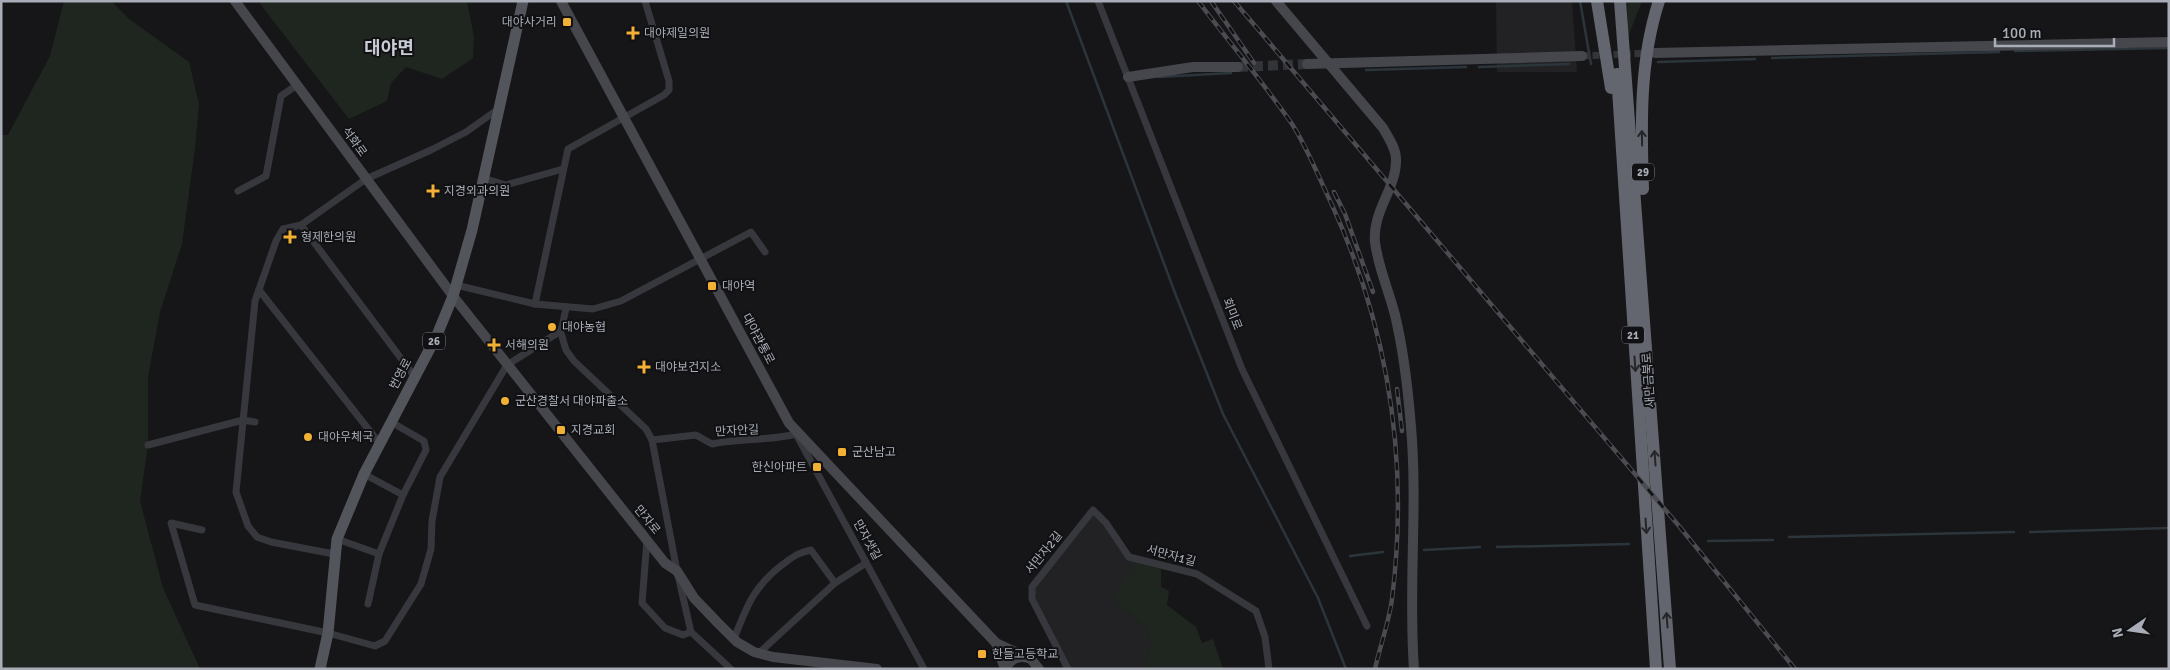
<svg xmlns="http://www.w3.org/2000/svg" width="2170" height="670" viewBox="0 0 2170 670" font-family="Signika,'Noto Sans KR',sans-serif">
  <rect width="100%" height="100%" fill="#161618"/>
  <g fill="#222225">
    <polygon points="1496,1 1572,1 1577,72 1497,72"/>
    <polygon points="1093,510 1135,561 1124,609 1146,627 1151,644 1144,669 1070,669 1036,600 1034,589"/>
  </g>
  <g fill="#1e261f">
    <polygon points="64,1 111,1 129,19 189,62 199,104 195,148 182,244 160,312 148,377 148,445 140,501 163,588 200,669 1,669 1,135 8,135 50,56"/>
    <polygon points="258,1 467,1 474,37 473,58 442,79 406,67 391,83 387,101 349,119"/>
    <polygon points="1627,1 1642,1 1628,37"/>
    <polygon points="1135,561 1161,569 1161,587 1169,591 1167,605 1196,627 1202,643 1213,639 1223,669 1144,669 1151,644 1146,627 1113,600"/>
  </g>
  <g fill="none" stroke-linecap="round" stroke-linejoin="round">
    <g stroke="#2c353c" stroke-width="2.5">
      <polyline points="1066,1 1175,293 1223,414 1318,598 1346,669"/>
      <polyline points="1580,1 1591,64"/>
      <polyline points="2015,51 2169,48"/>
      <polyline points="1772,58 1999,52"/>
      <polyline points="1658,62 1755,59"/>
      <polyline points="1479,67 1569,64"/>
      <polyline points="1366,70 1466,67"/>
      <polyline points="1159,77 1231,73"/>
      <polyline points="2030,532 2169,528"/>
      <polyline points="1789,537 2014,532"/>
      <polyline points="1708,541 1773,540"/>
      <polyline points="1497,547 1629,544"/>
      <polyline points="1424,550 1480,547"/>
      <polyline points="1350,556 1383,552"/>
    </g>
    <polyline stroke="#333438" stroke-width="7" stroke-dasharray="7 3.5" stroke-linecap="butt" points="1582,56 1649,53"/>
    <polyline stroke="#333438" stroke-width="10" stroke-dasharray="10 5" stroke-linecap="butt" points="1238,67 1307,64"/>
    <g stroke="#37383d" stroke-width="7">
      <polyline points="1098,1 1242,369 1367,626"/>
      <polyline points="483,178 506,185 563,169"/>
      <polyline points="238,191 266,176 281,96 297,85"/>
      <polyline points="301,225 415,377"/>
      <polyline points="456,285 535,304 593,309 621,301 751,232 765,252"/>
      <polyline points="259,290 380,444"/>
      <polyline points="535,304 568,149 664,95 669,90 669,81 645,1"/>
      <polyline points="560,330 566,350 574,361 646,429 652,440 677,571 691,632 731,669"/>
      <polyline points="796,434 924,669"/>
      <path d="M 652,440 L 696,435 L 712,444 C 740,438 768,441 796,434"/>
      <polyline points="148,445 243,420 255,422"/>
      <polyline points="364,474 403,495"/>
      <polyline points="202,530 171,523 195,605 328,633 375,646 385,641 421,584 431,549 432,521 440,477 507,365 556,334 562,327 566,308"/>
      <polyline points="337,539 379,554"/>
      <polyline points="647,540 642,603 665,628 683,635 691,632"/>
      <polyline points="334,554 271,542 257,537 248,526 236,492 255,301 276,241 283,229 301,225 366,179 431,150 466,132 497,110"/>
      <polyline points="368,604 379,554 403,495 426,450 424,441 391,422"/>
      <path d="M 734,639 C 747,605 755,584 786,562 C 794,556 800,552 811,550 L 835,583"/>
      <polyline points="759,653 835,583 866,563"/>
      <polyline points="1068,669 1032,599 1032,587 1093,510 1106,523 1129,557 1197,574 1256,611 1265,637 1269,669"/>
    </g>
    <g stroke="#45474d" stroke-width="10">
      <polyline points="235,1 453,296 665,563 677,571 694,598 718,623 737,642 754,652 773,657 877,669"/>
      <polyline points="561,1 789,423 996,643"/>
      <path d="M 1276,1 L 1383,128 C 1388,137 1396,148 1396,159 C 1397,188 1372,211 1375,242 C 1378,267 1389,291 1395,315 C 1404,352 1408,389 1411,427 C 1418,508 1408,588 1414,669"/>
      <polyline points="1655,53 2169,42"/>
      <polyline points="1307,64 1582,56"/>
      <polyline points="1128,77 1193,67 1238,67"/>
      <polyline points="1005,669 996,643 1026,657"/>
      <path d="M 1005,669 C 1011,658 1020,654 1031,659 L 1039,669"/>
    </g>
    <polyline stroke="#53555c" stroke-width="11" points="320,669 328,633 337,539 364,474 437,335 453,296 472,230 523,1"/>
    <g stroke="#63666e" stroke-width="12">
      <polyline points="1597,1 1611,88"/>
      <polyline points="1620,1 1670,669"/>
      <polyline points="1617,74 1656,669"/>
      <path d="M 1643,189 C 1641,127 1639,62 1659,1"/>
    </g>
    <g stroke="#4a4c52" stroke-width="4.5">
      <g id="rail">
        <path d="M 1198,1 C 1229,42 1263,82 1292,124 C 1308,149 1319,178 1332,205 C 1389,330 1409,463 1392,599 C 1389,622 1380,646 1375,669"/>
        <polyline points="1211,1 1254,63"/>
        <polyline points="1234,1 1679,526 1795,669"/>
        <polyline points="1334,192 1345,214 1373,292"/>
        <polyline points="1397,389 1402,431"/>
      </g>
    </g>
    <use href="#rail" stroke="#111113" stroke-width="2.5" stroke-dasharray="8" stroke-linecap="butt"/>
  </g>
  <defs><path id="oneway-shaft" d="M-6 0H5M1.5-3L5.5 0L1.5 3" fill="none" stroke-width="1.6" stroke-linecap="round" stroke-linejoin="round" transform="scale(1.25)"/></defs>
  <g stroke="#26262a">
    <use href="#oneway-shaft" transform="translate(1642 138) rotate(-91)"/>
    <use href="#oneway-shaft" transform="translate(1635 364) rotate(86)"/>
    <use href="#oneway-shaft" transform="translate(1655 458) rotate(-94)"/>
    <use href="#oneway-shaft" transform="translate(1646 526) rotate(86)"/>
    <use href="#oneway-shaft" transform="translate(1667 620) rotate(-94)"/>
  </g>
  <g fill="#f2b134" stroke="#111113" stroke-width="2">
    <rect x="562" y="17" width="10" height="10" rx="2.5"/>
    <path d="M630.5 25.5h5v5h5v5h-5v5h-5v-5h-5v-5h5z"/>
    <path d="M430.5 183.5h5v5h5v5h-5v5h-5v-5h-5v-5h5z"/>
    <path d="M287.5 229.5h5v5h5v5h-5v5h-5v-5h-5v-5h5z"/>
    <rect x="707" y="281" width="10" height="10" rx="2.5"/>
    <circle cx="552" cy="327" r="5"/>
    <path d="M491.5 337.5h5v5h5v5h-5v5h-5v-5h-5v-5h5z"/>
    <path d="M641.5 359.5h5v5h5v5h-5v5h-5v-5h-5v-5h5z"/>
    <circle cx="505" cy="401" r="5"/>
    <rect x="556" y="425" width="10" height="10" rx="2.5"/>
    <circle cx="308" cy="437" r="5"/>
    <rect x="837" y="447" width="10" height="10" rx="2.5"/>
    <rect x="812" y="462" width="10" height="10" rx="2.5"/>
    <rect x="977" y="649" width="10" height="10" rx="2.5"/>
  </g>
  <g text-anchor="middle" dominant-baseline="central" stroke-width="4" stroke-linejoin="round" paint-order="stroke">
    <g fill="#111113" stroke="#7b7e86" stroke-width="1">
      <rect x="1632" y="163.5" width="22" height="17" rx="4"/>
      <rect x="1622" y="326.5" width="22" height="17" rx="4"/>
      <rect x="423" y="332.5" width="22" height="17" rx="4"/>
    </g>
    <g font-size="11" font-weight="bold" fill="#a8adb8">
      <text x="1643" y="172">29</text>
      <text x="1633" y="335">21</text>
      <text x="434" y="341">26</text>
    </g>
    <g font-size="12" fill="#a8adb8" stroke="#111113" text-anchor="start">
      <text x="557" y="22" text-anchor="end">대야사거리</text>
      <text x="644" y="33">대야제일의원</text>
      <text x="444" y="191">지경외과의원</text>
      <text x="301" y="237">형제한의원</text>
      <text x="722" y="286">대야역</text>
      <text x="562" y="327">대야농협</text>
      <text x="505" y="345">서해의원</text>
      <text x="655" y="367">대야보건지소</text>
      <text x="515" y="401">군산경찰서 대야파출소</text>
      <text x="571" y="430">지경교회</text>
      <text x="318" y="437">대야우체국</text>
      <text x="852" y="452">군산남고</text>
      <text x="807" y="467" text-anchor="end">한신아파트</text>
      <text x="992" y="654">한들고등학교</text>
    </g>
    <g font-size="12" fill="#a8adb8" stroke="#111113">
      <text transform="translate(354 142) rotate(54)">석화로</text>
      <text transform="translate(1232 314) rotate(69)">회미로</text>
      <text transform="translate(758 339) rotate(62)">대야관통로</text>
      <text transform="translate(401 374) rotate(-62)">번영로</text>
      <text transform="translate(1649 380) rotate(-94)">새만금북로</text>
      <text transform="translate(737 431) rotate(-3)">만자안길</text>
      <text transform="translate(647 520) rotate(51)">만자로</text>
      <text transform="translate(867 540) rotate(61)">만자샛길</text>
      <text transform="translate(1044 553) rotate(-51)">서만자2길</text>
      <text transform="translate(1171 556) rotate(15)">서만자1길</text>
    </g>
    <g font-size="18" font-weight="bold" fill="#c9ccd4" stroke="#111113">
      <text x="389" y="48">대야면</text>
    </g>
  </g>
  <rect width="2170" height="670" fill="none" stroke="#a8adb8" stroke-width="5"/>
  <g transform="translate(2130 630) rotate(257)" stroke="#111113" stroke-width="4" paint-order="stroke">
  <path d="M0-4L9 19L0 12L-9 19Z" fill="#a8adb8"/>
  <text y="-8" font-size="14" font-weight="bold" text-anchor="middle" fill="#a8adb8">N</text>
  </g>
  <path d="M1995 38v8h119v-8" fill="none" stroke="#a8adb8" stroke-width="2.5"/>
  <text x="2002" y="38" font-size="15" fill="#a8adb8" stroke="#111113" stroke-width="4" paint-order="stroke">100 m</text>
</svg>
